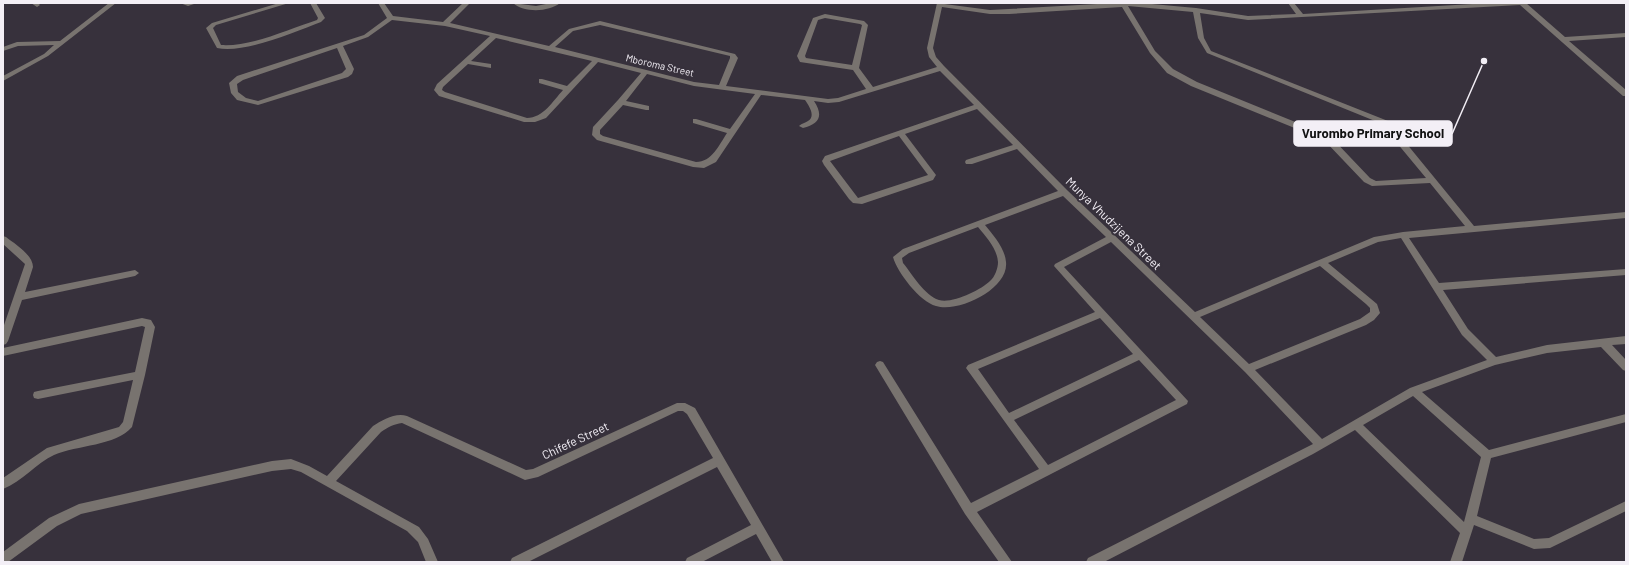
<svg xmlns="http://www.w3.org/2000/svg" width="1629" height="565" viewBox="0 0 1629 565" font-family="Barlow,sans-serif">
  <rect width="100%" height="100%" fill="#37313c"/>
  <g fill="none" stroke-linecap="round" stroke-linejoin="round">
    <g fill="#78736f" fill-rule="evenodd">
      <polygon points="31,3 38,3 40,5 37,7"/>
      <polygon points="109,3 116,3 48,56 3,81 3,76 44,54 54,45 18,46 3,51 3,47 17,42 60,41"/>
      <polygon points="180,3 197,3 188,6"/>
      <path d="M 279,3 L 289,3 L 216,25 L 213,28 L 221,45 C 251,47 289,29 317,20 L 318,18 L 310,3 L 316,3 L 325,18 L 321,22 C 295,32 244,54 217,48 L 206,28 L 212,23 Z"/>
      <path d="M 378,3 L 384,3 L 393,16 L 443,22 L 463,3 L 470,3 L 450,23 L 549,46 L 569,29 L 600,21 L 735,54 L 738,58 L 726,86 L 828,99 L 838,98 L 866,89 L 853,70 L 800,62 L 797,56 L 813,18 L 825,14 L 864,21 L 868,25 L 859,68 L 873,87 L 937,67 L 929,57 L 927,48 L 937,3 L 990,10 L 1115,3 L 1141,3 L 1196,8 L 1248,16 L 1296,14 L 1288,3 L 1294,3 L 1303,14 L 1489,3 L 1526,3 L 1565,37 L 1626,33 L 1626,37 L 1569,41 L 1626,90 L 1626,96 L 1623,96 L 1520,5 L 1248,20 L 1200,13 L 1204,38 L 1211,51 L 1388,121 L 1474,226 L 1626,212 L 1626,218 L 1409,238 L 1439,283 L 1626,269 L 1626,275 L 1443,290 L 1468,329 L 1496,357 L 1547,345 L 1626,336 L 1626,344 L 1612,345 L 1626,360 L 1626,371 L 1623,370 L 1601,347 L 1547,353 L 1495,365 L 1422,392 L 1489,450 L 1626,414 L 1626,422 L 1491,458 L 1477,516 L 1534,539 L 1549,538 L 1626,501 L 1626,511 L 1550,548 L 1534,549 L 1474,525 L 1462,562 L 1450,562 L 1460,533 L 1355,430 L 1313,454 L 1104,562 L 1086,562 L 1088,558 L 1313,444 L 1245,372 L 1111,242 L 1064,267 L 1188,401 L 1187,404 L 977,512 L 1012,562 L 999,562 L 965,514 L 875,365 L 877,362 L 880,361 L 883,362 L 971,503 L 1039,469 L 966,368 L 968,365 L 1095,312 L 1054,266 L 1055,264 L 1106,237 L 1063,196 L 985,225 C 993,235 1005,248 1006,262 C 1009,289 959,313 936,306 C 920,302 897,272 893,257 L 903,249 L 1058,191 L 1017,149 L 972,164 L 966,164 L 965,162 L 966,160 L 1013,145 L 977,109 L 905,134 L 936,175 L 933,180 L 862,204 L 853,203 L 849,199 L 824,165 L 822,161 L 825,156 L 974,105 L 940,71 L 839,102 L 828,103 L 814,101 C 824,116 819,124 803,128 L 799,126 C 802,123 805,123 808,121 C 816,116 809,106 805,100 L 761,95 L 716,162 L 704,168 L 693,167 L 597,140 L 592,135 L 593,127 L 618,100 L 641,73 L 598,62 L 546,118 L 535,122 L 524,122 L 439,96 L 434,90 L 437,84 L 490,36 L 445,26 L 392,20 L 368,37 L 343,46 L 354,69 L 352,74 L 348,77 L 258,105 L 237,100 L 231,93 L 229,83 L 237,76 L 364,35 L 387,18 ZM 1128,6 L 1193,12 L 1198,38 L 1207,53 L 1375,121 L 1382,125 L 1426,178 L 1376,181 L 1370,178 L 1330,136 L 1197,82 L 1173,69 L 1155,51 ZM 942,7 L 990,14 L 1009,14 L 1122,7 L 1150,53 L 1167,73 L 1191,86 L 1324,140 L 1364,182 L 1372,186 L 1430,183 L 1465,226 L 1403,232 L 1374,237 L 1195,312 L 1067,190 L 944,66 L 936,57 L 933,48 ZM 825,18 L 860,24 L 862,25 L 852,65 L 806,58 L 805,56 L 818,20 ZM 600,25 L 730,56 L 730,58 L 719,85 L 694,82 L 555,47 L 573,31 ZM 496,38 L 592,61 L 567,86 L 542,79 L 539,79 L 539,83 L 563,90 C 553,101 543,118 527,118 L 445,92 L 442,90 L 443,87 L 468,64 L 491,68 L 491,64 L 471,61 ZM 337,48 L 346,69 L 342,73 L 258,101 L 246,98 L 238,92 L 237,84 L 243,80 ZM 647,74 L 694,86 L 755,94 L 730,129 L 696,119 L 693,119 L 693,123 L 727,133 C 719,145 712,162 696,162 L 603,136 L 600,134 L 600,130 L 623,105 L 646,110 L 649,110 L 649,106 L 626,101 ZM 899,136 L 928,175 L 858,198 L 830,161 ZM 978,227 C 986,237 997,248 998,262 C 998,268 995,277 990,281 C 981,290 952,304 939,300 C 924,295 913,275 903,263 L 902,258 L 909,253 ZM 1401,238 L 1462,335 L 1487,360 L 1410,388 L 1322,439 L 1255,370 L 1366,325 L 1374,320 L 1380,313 L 1377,304 L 1328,263 L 1378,242 ZM 1320,266 L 1366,304 L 1370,308 L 1370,312 L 1360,319 L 1249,364 L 1200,317 ZM 1100,318 L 1133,354 L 1009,413 L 978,369 ZM 1139,360 L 1176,400 L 1048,465 L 1014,420 ZM 1413,396 L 1481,457 L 1464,522 L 1363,425 Z"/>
      <path d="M 513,3 L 536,6 L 551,3 L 560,3 C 549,12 524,13 513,3 Z"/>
      <path d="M 3,236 L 6,237 C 15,244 33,255 33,267 L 25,292 L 135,270 L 139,273 L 135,276 L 22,300 L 8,341 L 6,344 L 3,345 L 3,328 L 25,264 L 3,244 Z"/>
      <path d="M 142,318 L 151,320 L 155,327 L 145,375 L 132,427 C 116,446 77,445 54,455 C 36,463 22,482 3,489 L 3,478 L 47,448 L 119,427 L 123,422 L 133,380 L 38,399 L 34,398 L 33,395 L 34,392 L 38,391 L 135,372 L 145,327 L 142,326 L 3,356 L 3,348 Z"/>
      <path d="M 677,403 L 685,403 L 695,408 L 784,562 L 772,562 L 756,534 L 702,562 L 685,562 L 687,558 L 751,525 L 717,467 L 528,562 L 510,562 L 512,558 L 713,458 L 687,414 L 683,411 L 678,411 L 538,477 L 525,480 L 402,423 C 394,424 388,427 381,432 L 336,481 L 419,527 L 428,539 L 438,562 L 426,562 L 418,542 L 407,531 L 301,472 L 291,469 L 272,471 L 81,514 L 57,526 L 8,562 L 3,562 L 3,552 L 49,518 L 79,504 L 272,461 L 291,459 L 309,466 L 327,476 L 373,426 C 382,420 396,412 407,416 L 526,470 L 533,469 Z"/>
    </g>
  </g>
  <g text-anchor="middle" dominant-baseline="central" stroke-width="4" stroke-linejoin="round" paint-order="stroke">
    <g font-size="10" fill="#f3eff6" stroke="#37313c">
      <text transform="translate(660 65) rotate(13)">Mboroma Street</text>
    </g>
    <g font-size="12" fill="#f3eff6" stroke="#37313c">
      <text transform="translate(1114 223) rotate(44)">Munya Vhudzijena Street</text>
      <text transform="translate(575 440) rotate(-25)">Chifefe Street</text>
    </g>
  </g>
  <path fill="none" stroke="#f3eff6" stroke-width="1.5" d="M1484 61L1452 134"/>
  <circle fill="#f3eff6" stroke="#37313c" stroke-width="1.5" cx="1484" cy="61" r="4"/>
  <rect fill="#f3eff6" stroke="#f3eff6" stroke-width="1.5" x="1294" y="121" width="158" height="25" rx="4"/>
  <g font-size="13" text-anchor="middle" font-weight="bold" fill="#111">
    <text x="1373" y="138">Vurombo Primary School</text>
  </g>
  <rect width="1629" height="565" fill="none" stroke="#f3eff6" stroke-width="8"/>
</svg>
